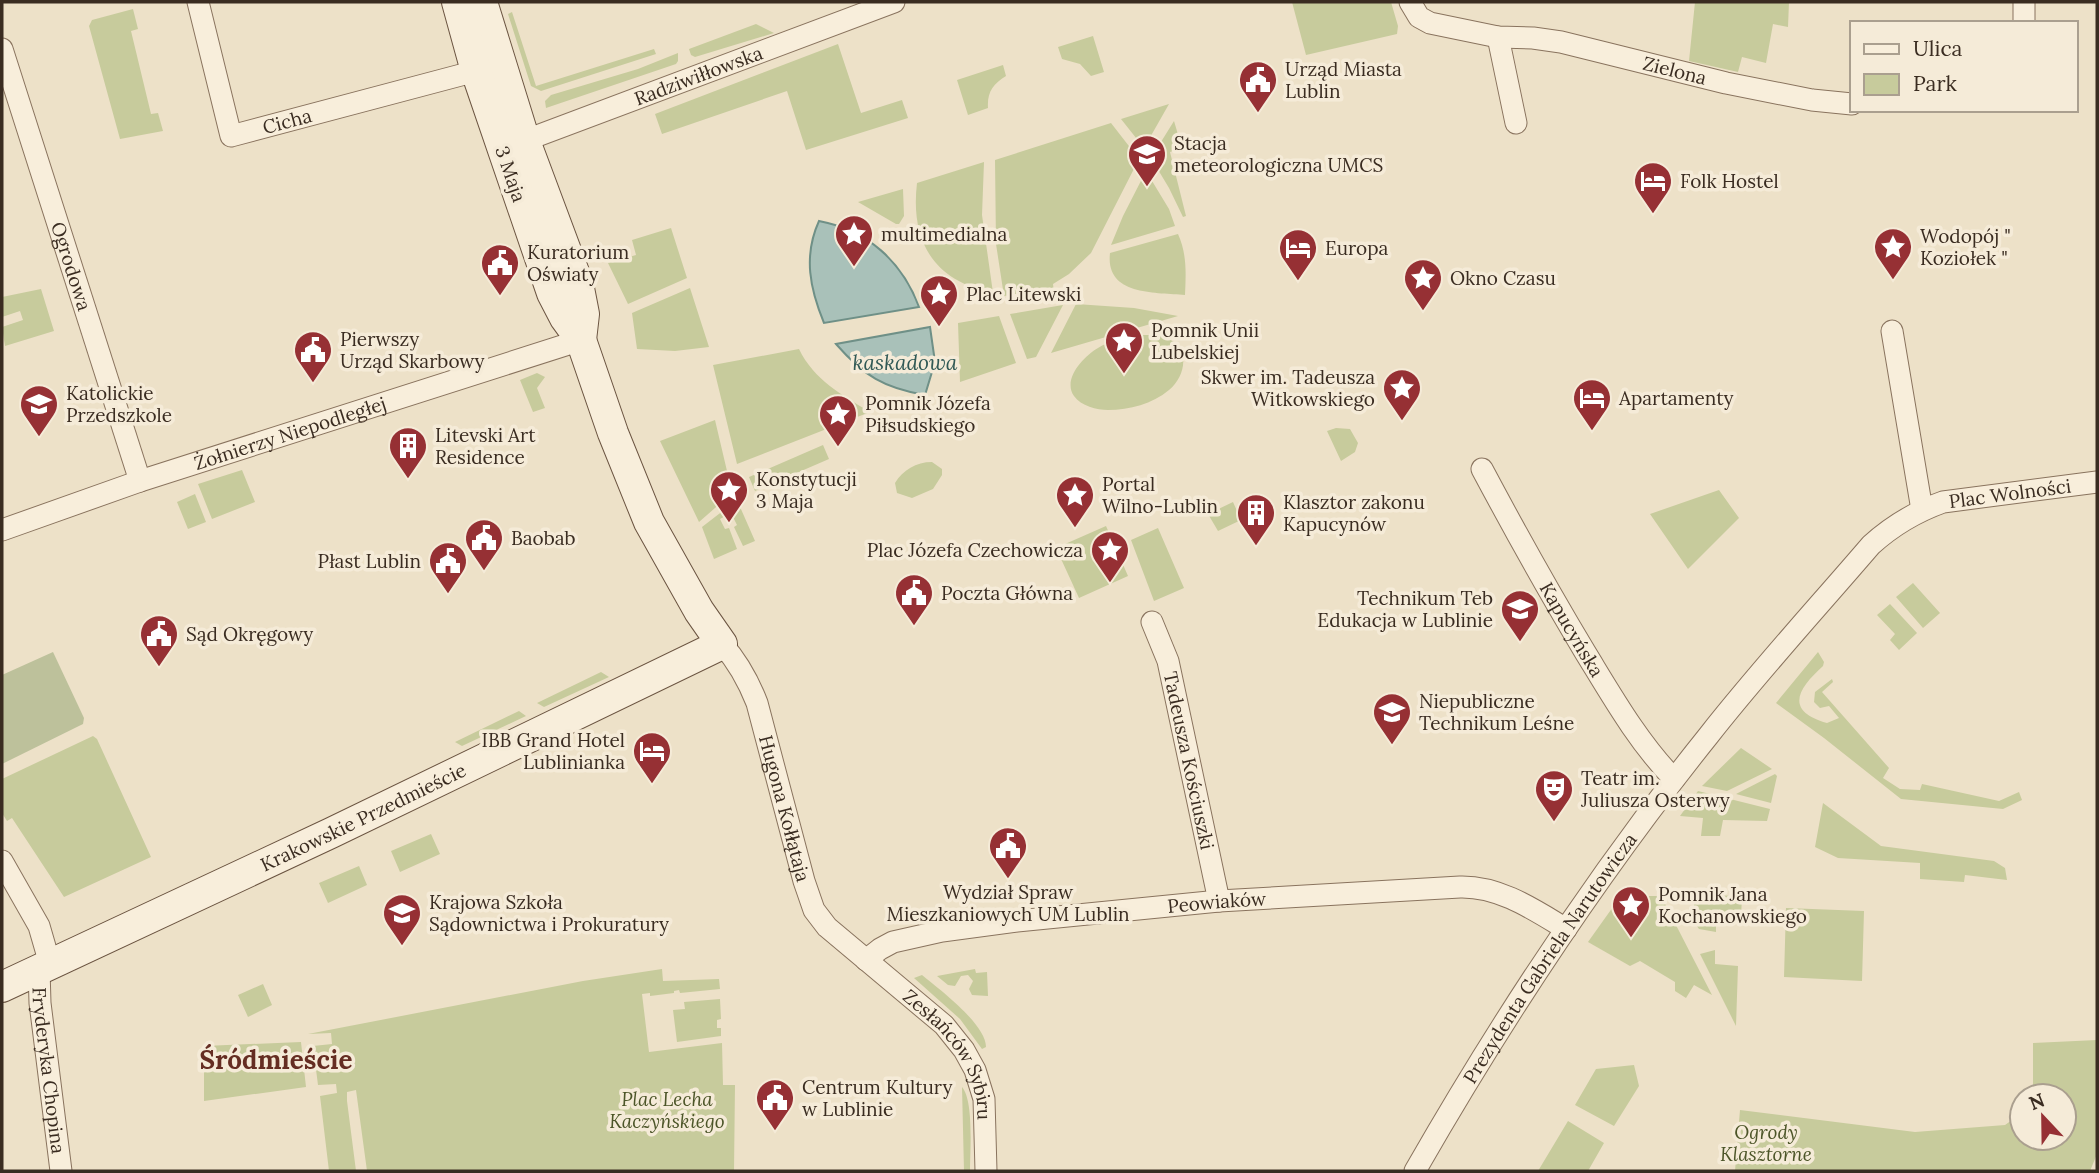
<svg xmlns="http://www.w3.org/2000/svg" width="2099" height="1173" viewBox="0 0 2099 1173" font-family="Lora,serif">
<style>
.green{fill:#c7cb9c}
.cemetery{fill:#bdc19b}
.water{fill:#a9c1b9;stroke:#6f9087;stroke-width:2}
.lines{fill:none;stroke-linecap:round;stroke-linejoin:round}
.street-casing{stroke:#89735e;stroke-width:23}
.secondary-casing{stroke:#6b5441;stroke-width:32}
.street{stroke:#f8eedb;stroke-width:21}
.secondary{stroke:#f8eedb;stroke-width:30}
.labels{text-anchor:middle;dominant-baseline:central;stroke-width:7;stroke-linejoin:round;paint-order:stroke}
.poi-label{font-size:19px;fill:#3a2c21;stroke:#f5ebd8;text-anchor:start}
.street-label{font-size:19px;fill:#3a2c21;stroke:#f5ebd8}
.park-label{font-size:19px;font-style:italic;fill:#4c5528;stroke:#f5ebd8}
.water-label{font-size:21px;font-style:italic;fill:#315955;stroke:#f5ebd8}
.district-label{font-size:26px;font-weight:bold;fill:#652d22;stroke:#f5ebd8}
</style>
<rect width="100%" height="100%" fill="#ede1c8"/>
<path class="green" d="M1292,2H1391L1398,26L1397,34L1306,55Z
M1695,2H1789L1788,27L1773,24L1766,63L1742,57L1738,72L1689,61Z
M133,9L138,29L131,31L151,114L158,113L163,131L120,139L89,26L92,20Z
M512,12L536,86L654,49L656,54L541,91L531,86L508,14Z
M756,24L774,33L695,57L691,55L689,49Z
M1093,36L1104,72L1091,76L1080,64L1062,59L1058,47Z
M838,44L861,113L902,100L908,118L806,150L787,91L662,134L655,114Z
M678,53V61L676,64L546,108L545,101L551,95L638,69Z
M1003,65L1006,76C993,84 987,92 988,108L968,115L957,80Z
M1169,104L1144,148L1121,119Z
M1174,121L1182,148L1170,152L1186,216L1183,217L1169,188L1151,158Z
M1111,123L1139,159L1091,253L1069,274L1053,284L1054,293L1048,297L1042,295L1039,291L1004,296L996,244L995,160Z
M984,162L982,215L993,293C934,281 910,242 917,183Z
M1146,171L1169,209L1175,226L1111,245L1123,216Z
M903,189L904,216L899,224H896L858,202Z
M671,228L687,278L628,304L608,263L636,255L632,240Z
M1178,234C1187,254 1186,273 1185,295C1156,292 1105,296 1110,253Z
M690,288L709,347L675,351L637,349L632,313Z
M41,289L54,331L5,346L2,327L23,320L20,311L2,317V297Z
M1076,304L1134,308L1178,316L1051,353Z
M1063,305L1036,357L1027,359L1010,314Z
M999,316L1016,363L960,382L958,323Z
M1134,335C1145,335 1156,334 1166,338C1191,347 1186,376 1169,390C1152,404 1130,410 1108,410C1097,410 1081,406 1074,396C1062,379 1084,356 1098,348C1109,341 1121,338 1134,335Z
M799,349C814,380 842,395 870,412L737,464L713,365Z
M537,373L545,377L537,388L545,408L533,412L520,380Z
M715,420L727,471L724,473L731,494L699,522L660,441Z
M1336,428L1350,429L1358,443L1355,452L1341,461L1327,431Z
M823,445L829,459L755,491L749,477Z
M932,462L942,469V475L933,489L912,498L897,493L895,483C903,470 916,462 932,462Z
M242,470L255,502L212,519L198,484Z
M1719,490L1739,518L1688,569L1650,514Z
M195,494L206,522L188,529L177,502Z
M737,500L755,541L743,546L734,527L737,525L731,513L720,519L725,529L729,528L737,549L714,559L702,527Z
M1233,502L1241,520L1218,531L1208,514Z
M1106,526L1128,576L1079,598L1056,548Z
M1158,528L1184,588L1154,601L1131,540Z
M1913,583L1940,613L1923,628L1896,597Z
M1890,604L1917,633L1899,650L1890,640L1895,634L1877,615Z
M1818,652L1824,662L1823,666C1799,688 1783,710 1827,723L1839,718L1829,706L1820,708L1814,702L1815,692L1832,679L1833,682L1822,692L1889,768L1883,778L1900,789L1920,790L1922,784L1999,801L2019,792L2022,800L2003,809L1901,799L1824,738L1776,703Z
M601,672L609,677L544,707L537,703Z
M519,711L526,716L462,746L455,742Z
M93,736L97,739L151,857L64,897L12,818L7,821L2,813V779Z
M1741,748L1772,769L1727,791L1702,786Z
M1775,774L1777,776L1771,803L1736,794Z
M1698,791L1770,809L1767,821L1723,820L1720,836H1701L1703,818L1680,816Z
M1823,803L1881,846L1994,861L2005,868L2007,880L1965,875L1964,882L1920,879V863L1838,858L1815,847Z
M431,834L440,854L400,872L391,851Z
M359,866L367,885L328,903L319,883Z
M1625,890L1639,896H1661L1712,995L1694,985L1686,998L1675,991V982L1640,961L1630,966L1588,942Z
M1694,895L1742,896L1741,918H1716V932L1699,929L1694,922Z
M1786,908L1864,911L1862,981L1784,977Z
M1715,950V964L1738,966L1736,1026L1700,954Z
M662,969L663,981L719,979L720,989L680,993L679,990L674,991V993L650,996V993L642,994L649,1052L722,1043L723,1085H735L734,1171H367L356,1090L347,1092V1101L356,1171H329L320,1096L337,1093L336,1084L318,1085L313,1046L332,1044L331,1033L308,1034L583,981Z
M975,969L976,973L987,972L988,996L972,995L969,989L973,981L968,975L961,976L955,986L948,985L937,976Z
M922,975C939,989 986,1024 986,1047L982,1049L960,1019L914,978Z
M263,984L272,1005L248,1017L238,995Z
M720,999L721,1019L717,1020V1028H721V1036L677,1042L673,1010L685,1009L684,1002Z
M2097,1040V1154L2090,1171H1735L1740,1110L1915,1132L2005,1125L2022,1113V1138H2064V1096H2033V1043Z
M301,1042L306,1087L204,1101V1046Z
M1634,1065L1639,1086L1614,1126L1575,1105L1596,1069Z
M962,1087C974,1101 970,1151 970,1171H964Z
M1568,1121L1604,1143L1588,1171H1538Z"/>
<path class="cemetery" d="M53,652L84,718L83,724L2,764V675Z"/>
<path class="water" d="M819,221C867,230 902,261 919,307L824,323C810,289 803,256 819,221Z
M930,327L935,362L925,395C884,388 864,376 836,344Z"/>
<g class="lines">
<defs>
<g id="street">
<path id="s1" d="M198,2L231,136L476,71"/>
<path id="s2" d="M1410,2L1419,17L1430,23L1498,37L1533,38L1561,42L1726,83L1812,100L1852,104"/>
<path d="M2024,2V23"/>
<path d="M1498,37L1516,123"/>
<path id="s3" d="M2,49L140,481"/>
<path id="s4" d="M513,145L894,2"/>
<path d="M1892,331L1922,510"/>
<path id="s5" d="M1482,469C1515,531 1549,592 1585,652C1612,696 1638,742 1674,779"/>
<path id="s6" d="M2,530L140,481L581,340"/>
<path id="s7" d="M1152,622L1168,661L1219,901"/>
<path id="s8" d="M722,644C738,662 748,680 757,703L804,881L814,910L827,927L944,1025L964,1050L975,1070L984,1099L986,1171"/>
<path d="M2,861L39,926L50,964"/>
<path id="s9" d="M866,960L880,949L893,942L942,931L1017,921L1219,901L1460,887C1499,886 1533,909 1566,929"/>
<path id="s10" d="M39,969L40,1003L61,1171"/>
<path id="s11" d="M1415,1171C1502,1019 1599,872 1709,735C1760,670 1817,608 1871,545C1893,525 1915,512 1943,502L2097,482"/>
</g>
<g id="secondary">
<path d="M482,2L525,141L578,283L584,314L581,340"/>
<path id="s12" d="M2,987L331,833L722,644L699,611L649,522L613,433L581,340L565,318L552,293L476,71L457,2"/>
</g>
</defs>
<use href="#street" class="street-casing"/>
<use href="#secondary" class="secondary-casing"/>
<use href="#street" class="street"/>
<use href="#secondary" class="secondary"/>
</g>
<defs>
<symbol id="civic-pin" viewBox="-11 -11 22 30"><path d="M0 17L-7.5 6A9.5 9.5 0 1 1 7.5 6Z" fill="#963034" stroke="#f5ebd8"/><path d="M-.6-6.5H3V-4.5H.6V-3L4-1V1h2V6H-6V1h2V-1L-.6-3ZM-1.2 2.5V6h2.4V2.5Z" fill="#fff"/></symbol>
<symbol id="university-pin" viewBox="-11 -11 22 30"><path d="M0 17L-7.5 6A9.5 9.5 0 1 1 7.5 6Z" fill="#963034" stroke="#f5ebd8"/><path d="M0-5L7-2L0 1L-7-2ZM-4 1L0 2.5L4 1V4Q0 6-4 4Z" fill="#fff"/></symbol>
<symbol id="hotel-pin" viewBox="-11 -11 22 30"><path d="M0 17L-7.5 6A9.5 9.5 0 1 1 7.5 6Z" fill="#963034" stroke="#f5ebd8"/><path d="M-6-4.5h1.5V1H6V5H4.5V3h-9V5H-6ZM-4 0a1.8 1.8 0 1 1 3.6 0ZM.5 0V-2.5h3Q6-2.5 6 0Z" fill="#fff"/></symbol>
<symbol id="sight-pin" viewBox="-11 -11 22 30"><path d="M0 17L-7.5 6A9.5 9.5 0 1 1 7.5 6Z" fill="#963034" stroke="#f5ebd8"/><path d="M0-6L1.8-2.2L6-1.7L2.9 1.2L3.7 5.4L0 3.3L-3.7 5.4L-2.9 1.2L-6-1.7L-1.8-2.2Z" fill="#fff"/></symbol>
<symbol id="school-pin" viewBox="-11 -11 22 30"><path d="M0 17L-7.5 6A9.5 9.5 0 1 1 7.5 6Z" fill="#963034" stroke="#f5ebd8"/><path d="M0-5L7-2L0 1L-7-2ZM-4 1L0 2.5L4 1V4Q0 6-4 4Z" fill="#fff"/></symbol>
<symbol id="building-pin" viewBox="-11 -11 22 30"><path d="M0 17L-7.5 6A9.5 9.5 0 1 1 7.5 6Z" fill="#963034" stroke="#f5ebd8"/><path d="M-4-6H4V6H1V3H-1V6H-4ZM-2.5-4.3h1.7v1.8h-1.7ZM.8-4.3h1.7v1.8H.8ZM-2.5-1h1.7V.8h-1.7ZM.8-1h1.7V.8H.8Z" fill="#fff"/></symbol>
<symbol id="theatre-pin" viewBox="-11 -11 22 30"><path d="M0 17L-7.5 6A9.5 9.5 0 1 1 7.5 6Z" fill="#963034" stroke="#f5ebd8"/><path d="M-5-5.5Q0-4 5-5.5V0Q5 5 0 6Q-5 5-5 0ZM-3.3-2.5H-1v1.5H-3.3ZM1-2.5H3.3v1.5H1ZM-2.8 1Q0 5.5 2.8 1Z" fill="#fff"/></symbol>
</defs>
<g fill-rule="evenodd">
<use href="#civic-pin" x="1236" y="58" width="44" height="60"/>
<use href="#university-pin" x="1125" y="132" width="44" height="60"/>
<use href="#hotel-pin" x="1631" y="159" width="44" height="60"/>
<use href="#sight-pin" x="832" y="212" width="44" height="60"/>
<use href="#sight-pin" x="1871" y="225" width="44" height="60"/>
<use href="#hotel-pin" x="1276" y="226" width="44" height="60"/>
<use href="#civic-pin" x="478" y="241" width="44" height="60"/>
<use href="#sight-pin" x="1401" y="256" width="44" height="60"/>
<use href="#sight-pin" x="917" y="272" width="44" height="60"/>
<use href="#sight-pin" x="1102" y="319" width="44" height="60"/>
<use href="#civic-pin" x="291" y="328" width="44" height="60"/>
<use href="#sight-pin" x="1380" y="366" width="44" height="60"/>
<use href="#hotel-pin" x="1570" y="376" width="44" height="60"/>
<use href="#school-pin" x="17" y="382" width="44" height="60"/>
<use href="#sight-pin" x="816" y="392" width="44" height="60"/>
<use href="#building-pin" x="386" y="424" width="44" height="60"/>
<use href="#sight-pin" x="707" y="468" width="44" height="60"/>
<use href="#sight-pin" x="1053" y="473" width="44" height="60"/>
<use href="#building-pin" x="1234" y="491" width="44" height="60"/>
<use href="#civic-pin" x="462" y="516" width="44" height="60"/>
<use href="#sight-pin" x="1088" y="528" width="44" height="60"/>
<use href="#civic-pin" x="426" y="539" width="44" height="60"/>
<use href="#civic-pin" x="892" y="571" width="44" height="60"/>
<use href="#school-pin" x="1498" y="587" width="44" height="60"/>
<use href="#civic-pin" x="137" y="612" width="44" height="60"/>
<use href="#school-pin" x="1370" y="690" width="44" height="60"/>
<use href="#hotel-pin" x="630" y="729" width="44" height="60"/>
<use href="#theatre-pin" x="1532" y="767" width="44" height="60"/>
<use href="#civic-pin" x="986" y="824" width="44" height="60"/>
<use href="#sight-pin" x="1609" y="883" width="44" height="60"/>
<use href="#school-pin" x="380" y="891" width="44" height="60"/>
<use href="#civic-pin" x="753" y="1076" width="44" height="60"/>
</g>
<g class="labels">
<g class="poi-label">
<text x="1285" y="69">Urząd Miasta<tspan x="1285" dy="22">Lublin</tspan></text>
<text x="1174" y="143">Stacja<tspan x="1174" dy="22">meteorologiczna UMCS</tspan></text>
<text x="1680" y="181">Folk Hostel</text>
<text x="881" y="234">multimedialna</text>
<text x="1920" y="236">Wodopój "<tspan x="1920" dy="22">Koziołek "</tspan></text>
<text x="1325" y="248">Europa</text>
<text x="527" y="252">Kuratorium<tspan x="527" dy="22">Oświaty</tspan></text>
<text x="1450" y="278">Okno Czasu</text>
<text x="966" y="294">Plac Litewski</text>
<text x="1151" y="330">Pomnik Unii<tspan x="1151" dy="22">Lubelskiej</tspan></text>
<text x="340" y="339">Pierwszy<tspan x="340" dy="22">Urząd Skarbowy</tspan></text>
<text x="1375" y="377" text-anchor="end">Skwer im. Tadeusza<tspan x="1375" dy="22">Witkowskiego</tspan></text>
<text x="66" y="393">Katolickie<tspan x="66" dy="22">Przedszkole</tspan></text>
<text x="1619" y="398">Apartamenty</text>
<text x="865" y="403">Pomnik Józefa<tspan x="865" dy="22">Piłsudskiego</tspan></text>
<text x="435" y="435">Litevski Art<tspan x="435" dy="22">Residence</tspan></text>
<text x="756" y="479">Konstytucji<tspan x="756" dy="22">3 Maja</tspan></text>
<text x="1102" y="484">Portal<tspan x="1102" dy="22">Wilno-Lublin</tspan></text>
<text x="1283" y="502">Klasztor zakonu<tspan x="1283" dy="22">Kapucynów</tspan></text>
<text x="511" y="538">Baobab</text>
<text x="1083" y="550" text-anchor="end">Plac Józefa Czechowicza</text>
<text x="421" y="561" text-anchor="end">Płast Lublin</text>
<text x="941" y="593">Poczta Główna</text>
<text x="1493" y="598" text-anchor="end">Technikum Teb<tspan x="1493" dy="22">Edukacja w Lublinie</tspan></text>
<text x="186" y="634">Sąd Okręgowy</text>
<text x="1419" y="701">Niepubliczne<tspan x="1419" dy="22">Technikum Leśne</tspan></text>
<text x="625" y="740" text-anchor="end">IBB Grand Hotel<tspan x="625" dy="22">Lublinianka</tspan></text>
<text x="1581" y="778">Teatr im.<tspan x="1581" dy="22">Juliusza Osterwy</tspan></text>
<text x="1008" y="892" text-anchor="middle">Wydział Spraw<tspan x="1008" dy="22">Mieszkaniowych UM Lublin</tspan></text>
<text x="1658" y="894">Pomnik Jana<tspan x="1658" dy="22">Kochanowskiego</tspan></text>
<text x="429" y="902">Krajowa Szkoła<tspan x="429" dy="22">Sądownictwa i Prokuratury</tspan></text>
<text x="802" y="1087">Centrum Kultury<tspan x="802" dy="22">w Lublinie</tspan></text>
</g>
<g class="street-label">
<text stroke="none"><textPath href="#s2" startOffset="280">Zielona</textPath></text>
<text stroke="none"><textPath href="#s4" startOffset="198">Radziwiłłowska</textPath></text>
<text stroke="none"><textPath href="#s1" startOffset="196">Cicha</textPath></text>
<text transform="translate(511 174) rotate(71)">3 Maja</text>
<text stroke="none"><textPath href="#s3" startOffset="228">Ogrodowa</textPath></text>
<text stroke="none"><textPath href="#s6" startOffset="304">Żołnierzy Niepodległej</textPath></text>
<text stroke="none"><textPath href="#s11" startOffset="928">Plac Wolności</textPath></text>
<text stroke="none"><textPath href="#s5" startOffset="184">Kapucyńska</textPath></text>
<text stroke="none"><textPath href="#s7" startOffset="144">Tadeusza Kościuszki</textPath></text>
<text stroke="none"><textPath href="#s8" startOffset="178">Hugona Kołłątaja</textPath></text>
<text stroke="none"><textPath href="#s12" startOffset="399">Krakowskie Przedmieście</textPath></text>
<text stroke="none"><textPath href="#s9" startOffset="359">Peowiaków</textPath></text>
<text stroke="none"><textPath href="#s11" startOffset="252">Prezydenta Gabriela Narutowicza</textPath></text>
<text stroke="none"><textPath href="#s8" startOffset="486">Zesłańców Sybiru</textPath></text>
<text stroke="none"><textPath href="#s10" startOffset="102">Fryderyka Chopina</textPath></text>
</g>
<g class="park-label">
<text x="667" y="1099">Plac Lecha<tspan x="667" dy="22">Kaczyńskiego</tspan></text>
<text x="1766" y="1132">Ogrody<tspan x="1766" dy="22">Klasztorne</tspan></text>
</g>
<g class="water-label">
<text x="905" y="362">kaskadowa</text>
</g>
<g class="district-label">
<text x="276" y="1059">Śródmieście</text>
</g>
</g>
<rect width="2099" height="1173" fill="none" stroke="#3a2c21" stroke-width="7"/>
<rect x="1850" y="21" width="228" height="91" fill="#f5ebd8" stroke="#aa9f8f" stroke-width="2"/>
<rect x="1864" y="44" width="35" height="10" fill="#f8eedb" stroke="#aa9f8f" stroke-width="2"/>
<text x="1913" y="56" font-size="21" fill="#3a2c21">Ulica</text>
<rect x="1864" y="74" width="35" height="21" fill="#c7cb9c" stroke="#aa9f8f" stroke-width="2"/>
<text x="1913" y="91" font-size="21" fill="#3a2c21">Park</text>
<g transform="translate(2043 1117) rotate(338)"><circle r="33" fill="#f5ebd8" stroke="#aa9f8f" stroke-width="2"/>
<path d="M0-5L12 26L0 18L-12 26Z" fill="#963034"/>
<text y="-10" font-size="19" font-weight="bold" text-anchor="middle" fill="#3a2c21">N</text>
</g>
</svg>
